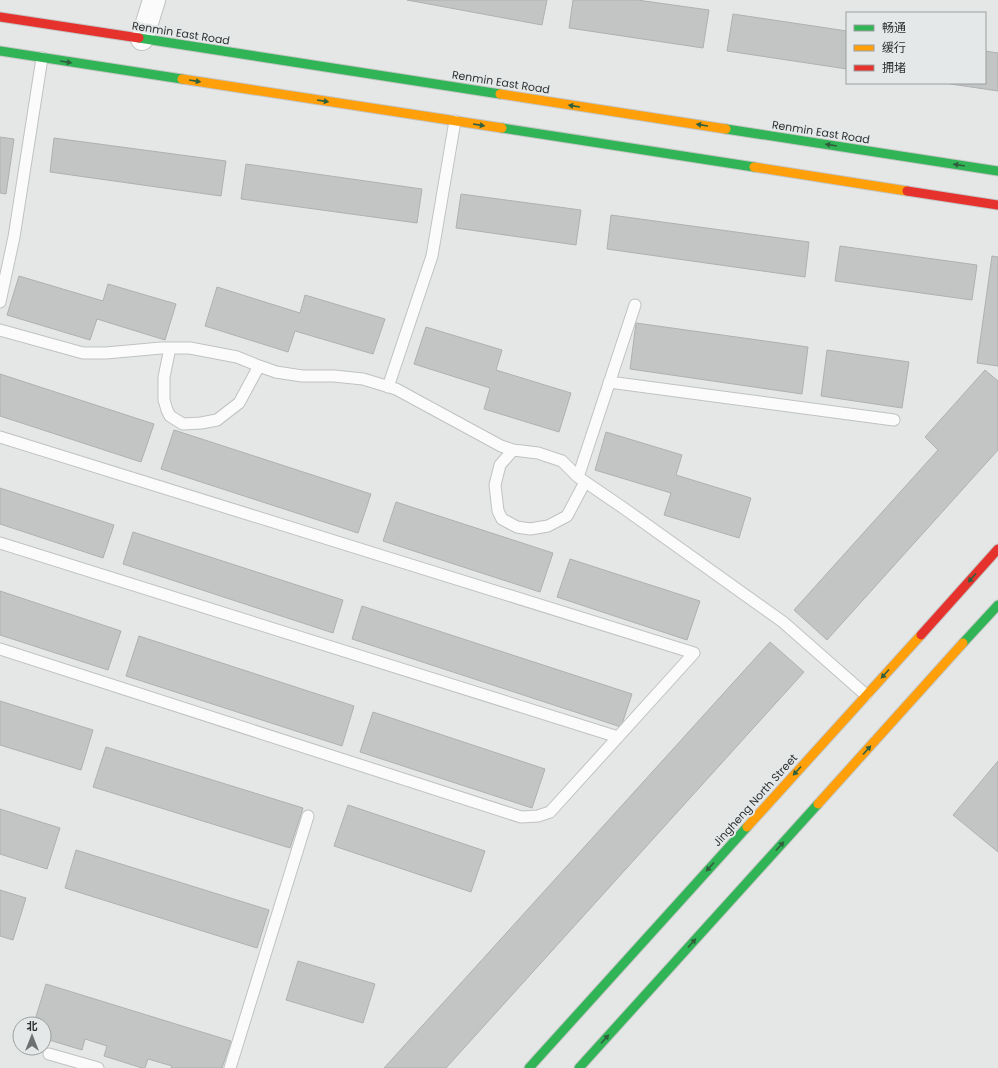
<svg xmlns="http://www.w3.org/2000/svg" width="998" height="1068" viewBox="0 0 998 1068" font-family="Poppins,'Noto Sans SC',sans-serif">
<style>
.building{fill:#c3c4c4;stroke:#afb1b1}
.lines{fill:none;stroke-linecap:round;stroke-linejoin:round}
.lane-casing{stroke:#c0c2c2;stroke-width:13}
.street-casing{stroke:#c0c2c2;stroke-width:24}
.fast-casing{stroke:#c4c5c5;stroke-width:11}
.slow-casing{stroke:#c4c5c5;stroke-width:11}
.jam-casing{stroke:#c4c5c5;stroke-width:11}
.lane{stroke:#fbfbfb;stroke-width:11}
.street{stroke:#fbfbfb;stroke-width:22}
.fast{stroke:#30b455;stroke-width:9}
.slow{stroke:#ff9f0a;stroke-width:9}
.jam{stroke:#e5322d;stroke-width:9}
.oneway{fill:#305f3e}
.labels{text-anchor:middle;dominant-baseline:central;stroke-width:4;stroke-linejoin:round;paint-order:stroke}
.street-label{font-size:11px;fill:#303131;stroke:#e4e8e8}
</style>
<rect width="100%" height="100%" fill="#e5e7e7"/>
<path class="building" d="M407,0H547L542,25Z
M573,0H637L709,10L703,48L569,28Z
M733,14L847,31V69L727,51Z
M985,51L998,53V91L944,83H985Z
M0,137L14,139L6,194L0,193Z
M54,138L226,161L221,196L50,172Z
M246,164L422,189L417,223L241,199Z
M461,194L581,210L576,245L456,228Z
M611,215L809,242L805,277L607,249Z
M840,246L977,265L972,300L835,281Z
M992,256L998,257V366L977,363Z
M19,276L103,301L108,284L176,304L165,340L97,319L90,340L7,315Z
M217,287L300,313L305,295L385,319L373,354L295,331L288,352L205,326Z
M636,323L808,347L802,394L630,369Z
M426,327L502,350L496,370L571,393L559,432L484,409L490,388L414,364Z
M827,350L909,362L902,408L821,396Z
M985,370L998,381V450L827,640L794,610L938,450L925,437Z
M0,374L154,424L141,462L0,416Z
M174,430L371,494L358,533L161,469Z
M606,432L682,455L676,475L751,498L739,538L664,515L671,493L595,470Z
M0,488L114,525L103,558L0,524Z
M396,502L553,553L540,592L383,541Z
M133,532L343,600L333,633L123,564Z
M570,559L700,601L687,640L557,597Z
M0,591L121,631L108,670L0,635Z
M362,606L632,694L621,727L352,639Z
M139,636L354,706L342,746L126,676Z
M770,642L804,672L446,1068H384Z
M0,701L93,730L81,770L0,745Z
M373,712L545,769L532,808L360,752Z
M106,747L303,808L290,848L93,787Z
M998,761V852L953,815Z
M348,805L485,851L471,892L334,846Z
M0,809L60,828L47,869L0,854Z
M76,850L269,910L257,948L65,888Z
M0,890L26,898L13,940L0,936Z
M298,961L375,984L363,1023L286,1000Z
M46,984L231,1041L222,1068H171L172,1066L148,1059L145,1068H142L104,1056L107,1046L85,1039L82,1050L46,1039L49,1028L44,1026V1024L34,1023Z"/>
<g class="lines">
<defs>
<path id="lane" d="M0,302L14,237L42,58
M0,330L83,353H106L161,348H190L237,357L259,366L276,372L302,376H334L363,379L396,389L501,446L513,450L538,453L562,461L578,477L622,507L783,622L866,695
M170,348L164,377V400L167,410L170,416L183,424L201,423L217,420L239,403L259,366
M609,382L894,420
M388,387L432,256L455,121
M0,437L694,653L550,812L538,816L521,817L0,649
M513,450L500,465L495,485L498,511L502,519L517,527L530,529L548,526L567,516L585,482
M578,477L635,305
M0,543L618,737
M49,1054L98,1068
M230,1068L308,816"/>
<path id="street" d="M142,39L154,0"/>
<path id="fast" d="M139,38L500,94
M0,51L182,79
M502,128L754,167
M726,129L998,171
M963,643L998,605
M529,1068L747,827
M579,1068L818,804"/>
<path id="slow" d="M182,79L502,128
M500,94L726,129
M754,167L907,191
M818,804L963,643
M747,827L921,635"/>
<path id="jam" d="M0,17L139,38
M907,191L998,205
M921,635L998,549"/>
</defs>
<use href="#lane" class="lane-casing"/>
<use href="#street" class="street-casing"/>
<use href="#fast" class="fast-casing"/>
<use href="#slow" class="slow-casing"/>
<use href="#jam" class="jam-casing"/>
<use href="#lane" class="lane"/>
<use href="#street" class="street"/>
<use href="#fast" class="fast"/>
<use href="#slow" class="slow"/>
<use href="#jam" class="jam"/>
</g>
<defs><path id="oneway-solid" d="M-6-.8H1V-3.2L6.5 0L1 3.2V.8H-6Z"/></defs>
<g class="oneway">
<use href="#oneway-solid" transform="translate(66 62) rotate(9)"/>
<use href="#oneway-solid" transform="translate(195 81) rotate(9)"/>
<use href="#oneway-solid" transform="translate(323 101) rotate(9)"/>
<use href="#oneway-solid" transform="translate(574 106) rotate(-171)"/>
<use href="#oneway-solid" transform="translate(479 125) rotate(9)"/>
<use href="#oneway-solid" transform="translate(702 125) rotate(-171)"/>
<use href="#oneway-solid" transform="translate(831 145) rotate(-171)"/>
<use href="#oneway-solid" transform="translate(959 165) rotate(-171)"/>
<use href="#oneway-solid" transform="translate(972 578) rotate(132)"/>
<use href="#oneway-solid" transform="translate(885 674) rotate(132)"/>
<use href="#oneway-solid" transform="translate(867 750) rotate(-48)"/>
<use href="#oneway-solid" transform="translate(797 771) rotate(132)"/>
<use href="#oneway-solid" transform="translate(780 846) rotate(-48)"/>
<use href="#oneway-solid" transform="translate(710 867) rotate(132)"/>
<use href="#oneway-solid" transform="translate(692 943) rotate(-48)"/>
<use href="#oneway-solid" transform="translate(605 1039) rotate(-48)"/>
</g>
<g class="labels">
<g class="street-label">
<text transform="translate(181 33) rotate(9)">Renmin East Road</text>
<text transform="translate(501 82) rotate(9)">Renmin East Road</text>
<text transform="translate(821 132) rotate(9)">Renmin East Road</text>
<text transform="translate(755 800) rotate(-48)">Jingheng North Street</text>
</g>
</g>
<rect x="846" y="12" width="140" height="72" fill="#e4e8e8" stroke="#9c9f9f"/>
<rect x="854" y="25" width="20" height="6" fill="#30b455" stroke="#9c9f9f"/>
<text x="882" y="32" font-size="12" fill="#303131">畅通</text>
<rect x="854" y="45" width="20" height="6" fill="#ff9f0a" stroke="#9c9f9f"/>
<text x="882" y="52" font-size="12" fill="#303131">缓行</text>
<rect x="854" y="65" width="20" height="6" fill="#e5322d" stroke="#9c9f9f"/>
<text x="882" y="72" font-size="12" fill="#303131">拥堵</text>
<g transform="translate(32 1036)"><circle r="19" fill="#e4e8e8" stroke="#9c9f9f"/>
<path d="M0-3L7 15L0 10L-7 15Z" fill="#6f7171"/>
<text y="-6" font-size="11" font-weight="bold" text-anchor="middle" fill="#303131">北</text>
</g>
</svg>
